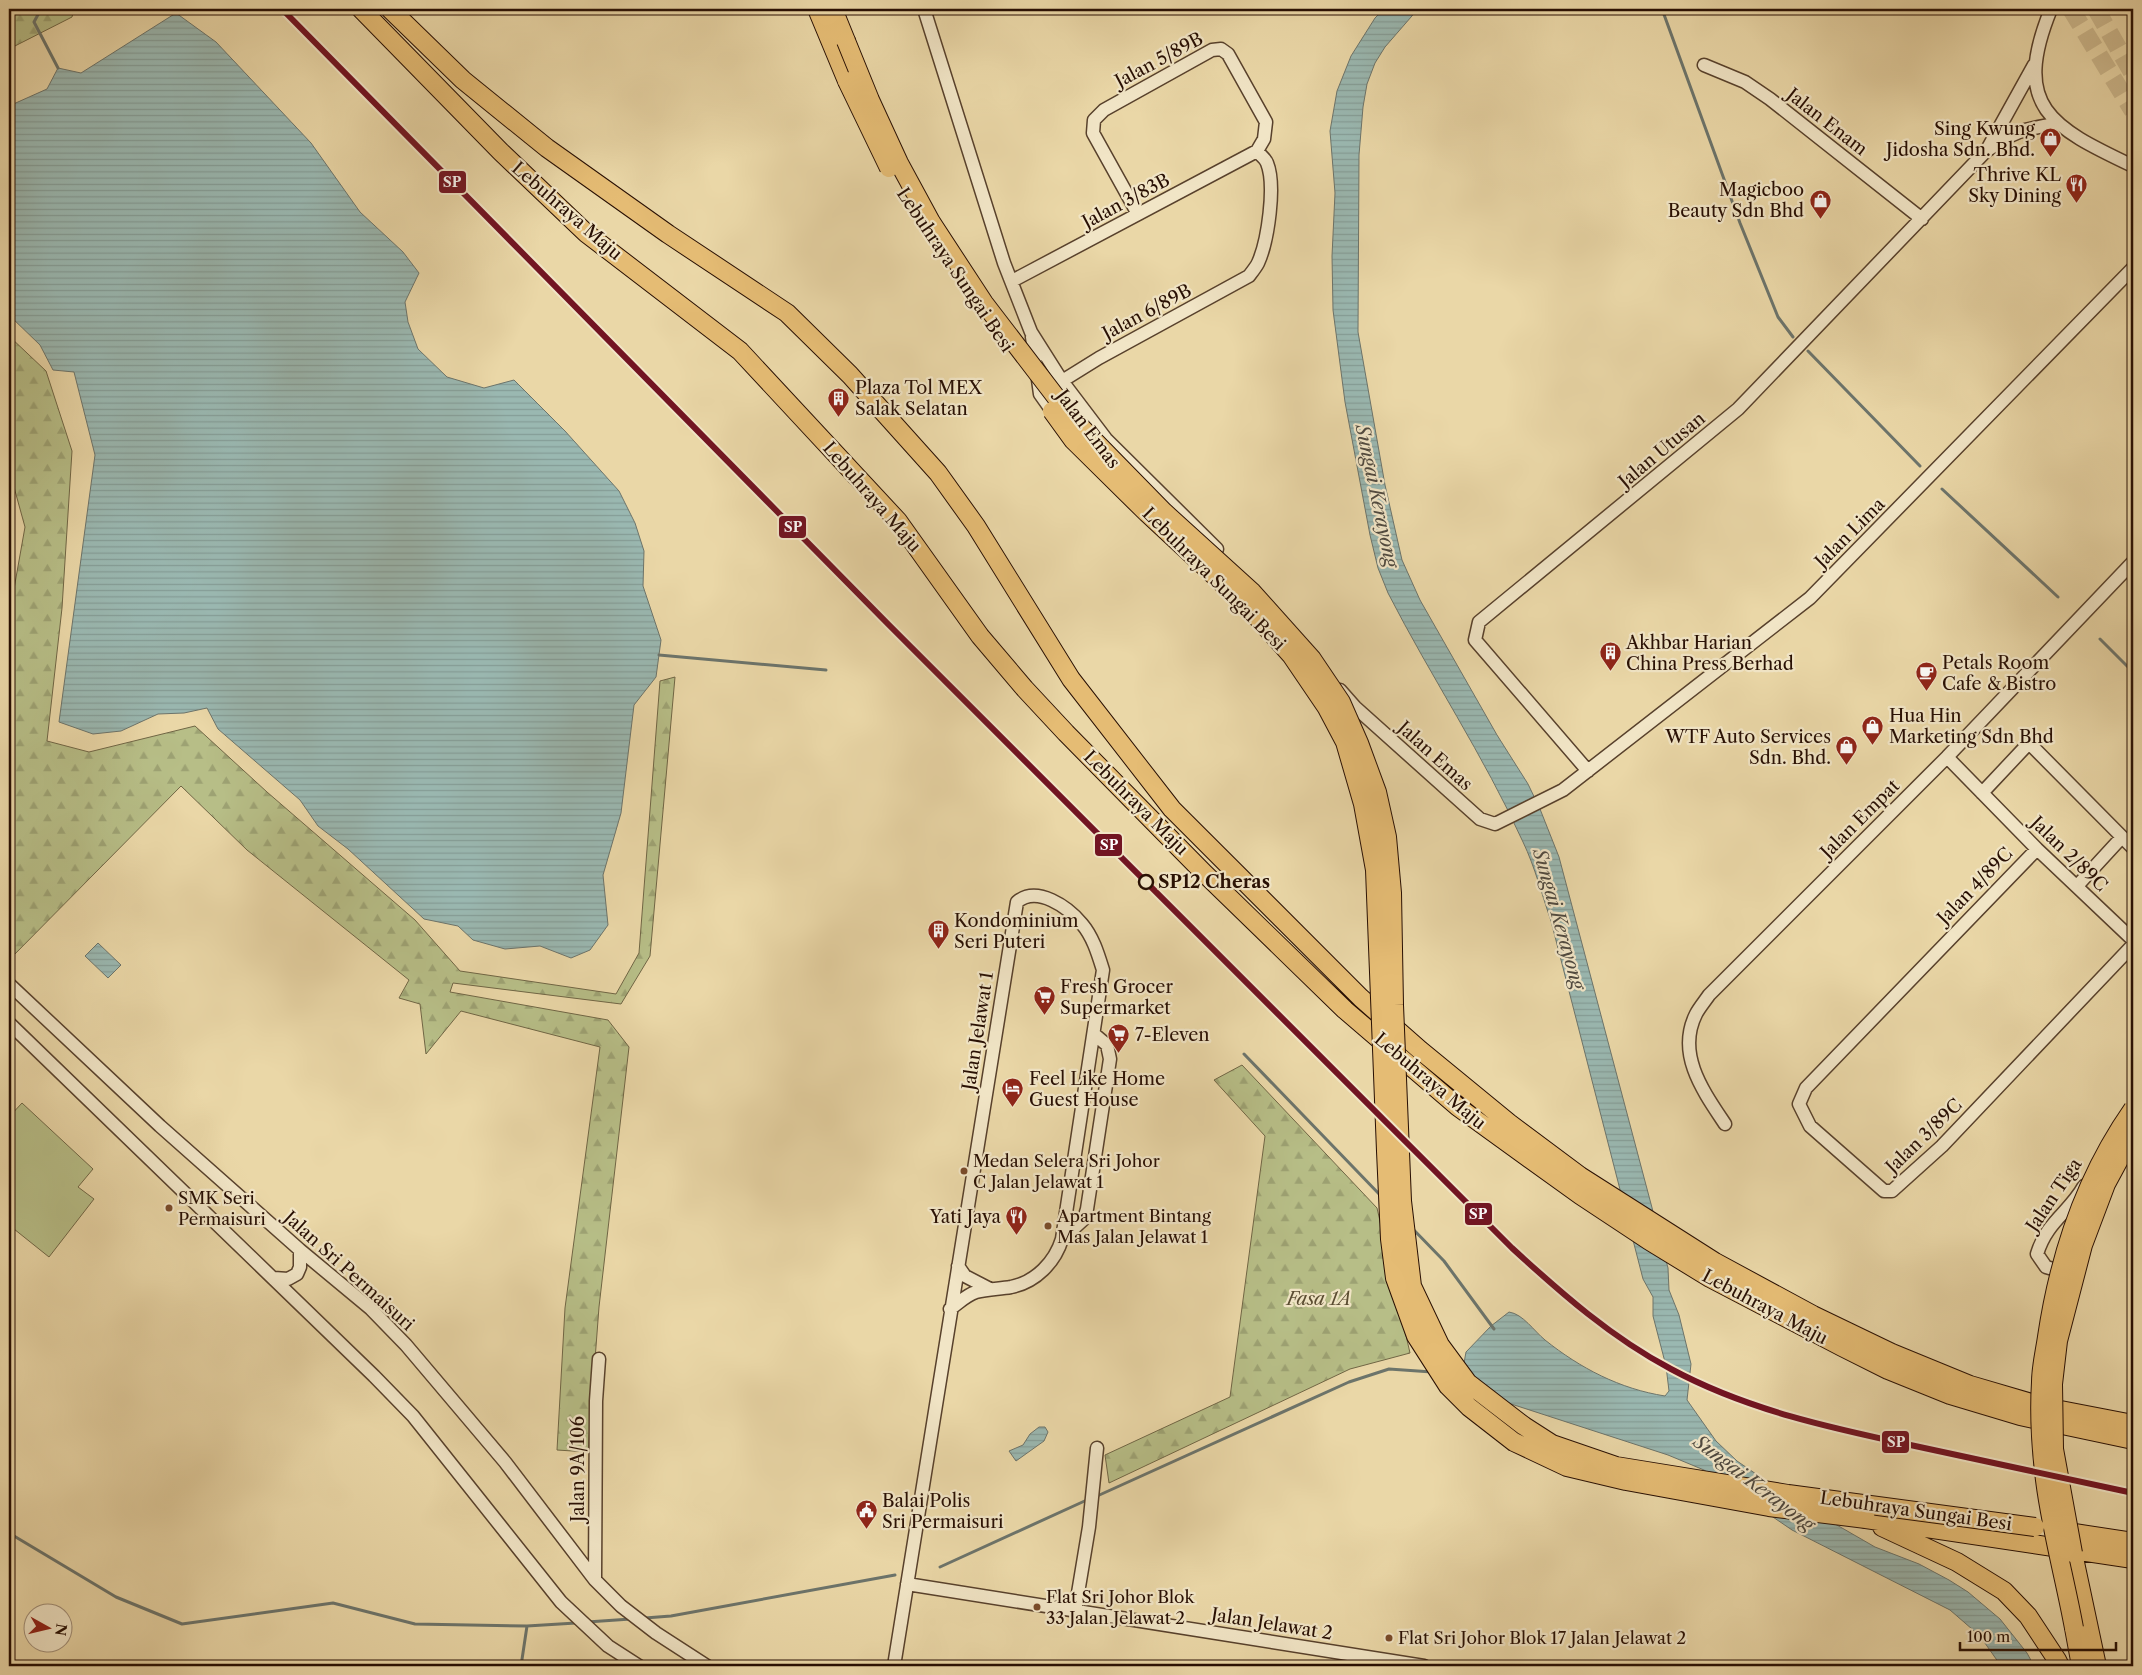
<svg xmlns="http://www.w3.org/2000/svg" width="2142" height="1675" viewBox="0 0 2142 1675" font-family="'Libre Caslon Text',serif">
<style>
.grass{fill:#b7be87;stroke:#706645}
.forest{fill:url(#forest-firs);stroke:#706645}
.water{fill:url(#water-rules);stroke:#6c746b}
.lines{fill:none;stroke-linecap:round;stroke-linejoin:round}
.stream{stroke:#6c746b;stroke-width:3}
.highway-tunnel{stroke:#cdb98e;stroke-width:18;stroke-dasharray:18 9;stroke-linecap:butt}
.minor-casing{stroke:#58412c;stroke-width:15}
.highway-casing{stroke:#280f03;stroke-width:20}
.minor{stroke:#f1e5c6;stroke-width:12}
.highway{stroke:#e5bc74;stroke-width:18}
.highway-bridge-casing{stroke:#280f03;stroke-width:20;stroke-linecap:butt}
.highway-bridge{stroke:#e5bc74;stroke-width:18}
.rail-1-casing{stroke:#f1e5c6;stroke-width:10}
.rail-1{stroke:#721422;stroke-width:6}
.stop-dot{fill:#f1e5c6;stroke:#280f03;stroke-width:2.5}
.bus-dot{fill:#7a4b2a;stroke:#f1e5c6;stroke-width:2}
.labels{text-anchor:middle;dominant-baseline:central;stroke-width:4.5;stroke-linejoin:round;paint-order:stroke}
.bus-label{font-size:17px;fill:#280f03;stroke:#f1e5c6;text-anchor:start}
.street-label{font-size:18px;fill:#280f03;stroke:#f1e5c6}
.poi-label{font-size:18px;fill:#280f03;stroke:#f1e5c6;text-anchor:start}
.stop-label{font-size:18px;font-weight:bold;fill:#280f03;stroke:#f1e5c6;text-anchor:start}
.park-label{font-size:18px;font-style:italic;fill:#5a4c31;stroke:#f1e5c6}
.water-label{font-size:19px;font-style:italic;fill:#504a40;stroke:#f1e5c6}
.line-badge{stroke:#f1e5c6;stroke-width:2}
.badge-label{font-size:14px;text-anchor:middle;font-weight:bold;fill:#fff}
</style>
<defs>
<pattern id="forest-firs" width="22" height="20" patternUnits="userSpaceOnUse" patternTransform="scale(1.25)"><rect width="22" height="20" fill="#b7be87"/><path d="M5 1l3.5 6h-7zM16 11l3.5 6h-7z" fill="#9da273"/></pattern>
<pattern id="water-rules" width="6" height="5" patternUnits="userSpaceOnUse" patternTransform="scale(1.25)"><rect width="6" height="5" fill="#9ab8b1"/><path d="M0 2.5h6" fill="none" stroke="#859d97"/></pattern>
</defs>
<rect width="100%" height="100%" fill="#ead7a7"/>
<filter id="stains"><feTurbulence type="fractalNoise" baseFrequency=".004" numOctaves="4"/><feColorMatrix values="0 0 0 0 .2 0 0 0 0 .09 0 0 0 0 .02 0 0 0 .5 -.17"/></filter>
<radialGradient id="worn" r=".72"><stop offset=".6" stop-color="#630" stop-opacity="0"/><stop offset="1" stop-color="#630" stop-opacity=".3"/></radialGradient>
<path class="grass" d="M22,1103L93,1169L78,1187L94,1199L49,1257L9,1225V1117Z"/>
<path class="forest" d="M9,9H74L72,17L9,49Z
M9,336L46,371L72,451L62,608L47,741L89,752L195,726L267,792L415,920L460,971L616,994L639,953L660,681L675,677L650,956L621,1004L453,983L450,992L608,1020L629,1047L599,1307L588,1452L557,1450L565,1308L600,1047L461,1011L426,1054L420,1004L399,998L409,980L247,850L181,786L9,960V870L12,864L9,861V617L25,527L9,469Z
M1242,1065L1377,1208L1410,1353L1350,1369L1109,1483L1105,1455L1230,1397L1265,1136L1214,1080Z"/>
<path class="water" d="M1384,9H1418L1385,47L1375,63L1367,84L1363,107L1359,155L1358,332L1385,485L1402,560L1420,600L1497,735L1528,784L1540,809L1559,857L1668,1268L1669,1290L1679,1315L1691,1364L1687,1400L1716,1441L1737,1461L1797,1502L1875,1547L1919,1564L1949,1580L1968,1592L2000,1619L2027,1653L2034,1666H2001L1980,1636L1950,1610L1792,1530L1704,1470L1668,1455L1502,1401L1481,1388L1464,1363L1466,1352L1491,1326L1509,1312C1523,1314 1534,1331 1545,1340C1580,1368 1620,1389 1665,1396L1669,1391L1666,1366L1653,1316V1297L1643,1279L1551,921C1542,895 1535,867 1523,842C1484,756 1431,677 1388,593L1378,568L1370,535L1345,402L1333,310L1332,256L1335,193L1330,131L1337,91L1351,56L1375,18Z
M176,13L216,42L311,143L360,212L403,252L419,273L405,302L408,322L418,349L447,377L484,388L514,380L565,431L619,491L635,523L644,551L643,586L661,640L656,677L634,705L621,813L603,875L608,925L590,950L571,958L540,946L505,949L473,940L458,926L424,919L348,849L318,826L300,800L218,729L207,708L184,713L158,714L121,731L93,734L59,722L95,455L74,372L53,370L40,345L9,315V106L47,89L58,68L81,73Z
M98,943L121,965L108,978L85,956Z
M1039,1427H1045L1048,1432L1044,1441L1016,1461L1009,1451L1023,1445L1030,1434Z"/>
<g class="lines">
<path class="stream" d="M41,9L34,22L58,68
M1662,9L1740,223L1778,317L1793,337
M1808,351L1920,466
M1942,489L2058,597
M2100,639L2133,672
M659,655L826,670
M1244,1054L1381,1196
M1411,1227L1444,1261L1494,1329
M1095,1497L1349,1382L1389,1369L1432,1372
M9,1533L116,1597L182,1624L333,1603L415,1624L527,1626L576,1623
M940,1567L1089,1499
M645,1618L671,1616L895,1575
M587,1622L631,1619
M521,1666L527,1626"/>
<path class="highway-tunnel" d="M2071,9L2133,111
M2096,9L2133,74"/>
<defs>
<path id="minor" d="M924,9L1004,263L1031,332L1062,381L1106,439L1217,549
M2051,9C2011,107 2051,127 2133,166
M1704,65L1745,82L1770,99L1922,219
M1988,148L2034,65
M1012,281L1257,151
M1032,337L1040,394L1057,418
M1062,381L1099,358L1249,276C1252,272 1256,267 1258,263C1268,241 1276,185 1267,163C1265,158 1260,155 1257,151L1264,139L1266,122L1228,54L1221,49L1212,50L1104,110L1094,120L1093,133L1138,214
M1340,690L1355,707L1480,819L1495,824L1563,790L1810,598L2133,268
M1947,757L2037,849L2133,940
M1588,771L1475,640L1479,622L1738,409L1985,152C2014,131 2023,129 2057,124
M1982,793L2029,743L2133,848
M2037,849L1806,1088L1799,1104L1810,1126L1884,1191H1892L1942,1146L2133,945
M2077,886L2122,837
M9,984L160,1126L300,1250L371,1309L406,1345L505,1462L595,1580L621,1606L656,1633L707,1666
M9,1023L374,1376L413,1416L561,1602L608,1646L639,1666
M1725,1124C1703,1091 1676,1054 1696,1014C1699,1008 1705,1001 1709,995L1947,757L2133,562
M1062,1239L1084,1219L1087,1209L1110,1059L1107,1045L1094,1034
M958,1266L965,1276L990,1289
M2069,1268L2060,1271L2046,1267L2037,1254C2047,1221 2069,1213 2084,1186
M274,1278L288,1279L297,1274L300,1267V1250
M595,1580L596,1401L599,1359
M907,1584L1424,1666
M1075,1611L1089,1527L1097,1448
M894,1666L1017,902C1037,885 1068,907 1082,924C1093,937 1098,954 1103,970L1062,1239C1055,1262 1036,1282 1011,1287C999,1289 988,1289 976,1292C966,1295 959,1303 950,1309"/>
<path id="highway" d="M361,9L501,152L586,233L740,351L898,521L980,636L1025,689L1066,733L1204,873L1345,1010L1458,1107L1580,1195L1648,1240L1710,1278L1842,1347L1888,1370L1950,1395L2020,1416L2133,1440
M390,9L463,80L547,148L668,234L787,313L850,375L938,473L976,526L1071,679L1172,809L1361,998L1420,1050L1509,1123L1580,1176L1715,1262L1813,1315L1892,1353L1970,1385L2045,1407L2133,1424
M817,9L847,81
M833,9L846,41
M1866,1519L2133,1559
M1882,1527L1957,1562L2004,1591L2028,1616L2057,1660L2060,1666
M2055,1530L2133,1542
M2073,1553L2097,1666
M2074,1628L2081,1666"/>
</defs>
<use href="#minor" class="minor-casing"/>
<use href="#highway" class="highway-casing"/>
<use href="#minor" class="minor"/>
<use href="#highway" class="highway"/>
<defs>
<path id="highway-bridge" d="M846,41L870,100L899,163L931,222L984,303L1072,418L1164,512L1252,592L1312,659L1341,702L1359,743L1377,792L1387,837L1392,893L1394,1005L1402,1201L1412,1286L1440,1345L1468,1383L1524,1426L1552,1444L1616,1466L1788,1494L2035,1527
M847,81L889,168
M1052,411L1073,440L1147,513L1247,606L1291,655L1327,708L1345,742L1363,804L1375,870L1386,1151L1390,1239L1395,1278L1416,1336L1448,1386L1469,1407L1514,1442L1567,1467L1626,1481L1769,1507L1866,1519
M2073,1553L2054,1449L2053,1384L2058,1341L2083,1245L2106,1184L2133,1134
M2074,1628C2065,1579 2051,1529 2045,1480C2041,1448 2039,1414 2041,1382C2041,1367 2045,1351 2047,1337C2059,1256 2086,1176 2133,1109"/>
</defs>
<use href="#highway-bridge" class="highway-bridge-casing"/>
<use href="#highway-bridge" class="highway-bridge"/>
<defs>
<path id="rail-1" d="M282,9L889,625L1512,1248C1561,1293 1612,1338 1671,1369C1747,1410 1831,1428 1915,1446C1988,1462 2060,1477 2133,1493"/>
</defs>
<use href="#rail-1" class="rail-1-casing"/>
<use href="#rail-1" class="rail-1"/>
</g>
<defs>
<symbol id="shop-pin" viewBox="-11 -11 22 30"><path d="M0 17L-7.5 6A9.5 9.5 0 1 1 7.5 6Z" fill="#8f2418" stroke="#f1e5c6"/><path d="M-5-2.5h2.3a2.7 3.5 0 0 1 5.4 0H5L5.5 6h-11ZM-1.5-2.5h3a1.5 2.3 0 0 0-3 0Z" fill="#fff"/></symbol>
<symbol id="restaurant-pin" viewBox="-11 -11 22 30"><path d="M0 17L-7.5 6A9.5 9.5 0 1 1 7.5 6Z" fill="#8f2418" stroke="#f1e5c6"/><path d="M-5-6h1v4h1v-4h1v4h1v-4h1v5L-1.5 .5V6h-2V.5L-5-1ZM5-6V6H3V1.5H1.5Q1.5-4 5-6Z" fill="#fff"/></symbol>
<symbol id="building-pin" viewBox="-11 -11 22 30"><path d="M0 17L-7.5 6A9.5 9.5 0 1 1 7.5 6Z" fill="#8f2418" stroke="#f1e5c6"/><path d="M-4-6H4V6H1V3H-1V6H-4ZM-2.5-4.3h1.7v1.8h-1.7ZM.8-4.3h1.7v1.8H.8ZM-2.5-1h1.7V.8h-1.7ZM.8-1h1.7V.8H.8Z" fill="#fff"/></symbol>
<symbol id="cafe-pin" viewBox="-11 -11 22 30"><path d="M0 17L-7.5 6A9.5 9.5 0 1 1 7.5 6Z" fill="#8f2418" stroke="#f1e5c6"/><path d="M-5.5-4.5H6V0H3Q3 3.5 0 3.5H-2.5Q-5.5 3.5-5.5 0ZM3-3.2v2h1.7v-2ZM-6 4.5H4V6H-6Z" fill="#fff"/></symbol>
<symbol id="supermarket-pin" viewBox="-11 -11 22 30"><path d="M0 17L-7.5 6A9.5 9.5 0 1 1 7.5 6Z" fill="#8f2418" stroke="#f1e5c6"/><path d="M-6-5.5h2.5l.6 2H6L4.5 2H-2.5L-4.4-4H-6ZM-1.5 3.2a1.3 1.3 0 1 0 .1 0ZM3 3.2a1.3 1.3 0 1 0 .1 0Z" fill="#fff"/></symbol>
<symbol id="hotel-pin" viewBox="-11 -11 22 30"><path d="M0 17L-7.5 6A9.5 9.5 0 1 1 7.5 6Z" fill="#8f2418" stroke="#f1e5c6"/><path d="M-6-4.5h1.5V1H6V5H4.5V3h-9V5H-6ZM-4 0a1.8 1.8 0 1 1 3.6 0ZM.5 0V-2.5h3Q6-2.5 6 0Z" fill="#fff"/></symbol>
<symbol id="civic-pin" viewBox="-11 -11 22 30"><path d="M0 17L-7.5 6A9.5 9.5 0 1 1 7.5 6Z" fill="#8f2418" stroke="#f1e5c6"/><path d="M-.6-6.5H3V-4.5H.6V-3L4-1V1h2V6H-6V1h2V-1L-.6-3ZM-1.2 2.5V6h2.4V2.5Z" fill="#fff"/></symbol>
</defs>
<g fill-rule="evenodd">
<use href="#shop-pin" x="2038" y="126" width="25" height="34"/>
<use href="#restaurant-pin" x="2064" y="172" width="25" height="34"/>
<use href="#shop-pin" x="1808" y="188" width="25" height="34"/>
<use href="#building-pin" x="826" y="386" width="25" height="34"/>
<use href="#building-pin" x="1598" y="640" width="25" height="34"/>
<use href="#cafe-pin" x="1914" y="660" width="25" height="34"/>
<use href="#shop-pin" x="1860" y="714" width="25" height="34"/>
<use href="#shop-pin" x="1834" y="734" width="25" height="34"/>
<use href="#building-pin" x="926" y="918" width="25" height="34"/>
<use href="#supermarket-pin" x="1032" y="984" width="25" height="34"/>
<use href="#supermarket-pin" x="1106" y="1022" width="25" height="34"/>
<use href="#hotel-pin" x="1000" y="1076" width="25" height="34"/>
<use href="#restaurant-pin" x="1004" y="1204" width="25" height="34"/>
<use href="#civic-pin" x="854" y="1498" width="25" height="34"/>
</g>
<circle class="stop-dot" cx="1146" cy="882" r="7"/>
<g class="bus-dot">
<circle cx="964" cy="1171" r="4.5"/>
<circle cx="169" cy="1208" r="4.5"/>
<circle cx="1048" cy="1226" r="4.5"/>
<circle cx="1037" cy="1607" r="4.5"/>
<circle cx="1389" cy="1638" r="4.5"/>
</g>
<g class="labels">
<g class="bus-label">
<text x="973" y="1161">Medan Selera Sri Johor<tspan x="973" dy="21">C Jalan Jelawat 1</tspan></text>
<text x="178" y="1198">SMK Seri<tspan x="178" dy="21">Permaisuri</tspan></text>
<text x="1057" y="1216">Apartment Bintang<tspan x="1057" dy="21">Mas Jalan Jelawat 1</tspan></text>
<text x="1046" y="1597">Flat Sri Johor Blok<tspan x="1046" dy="21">33 Jalan Jelawat 2</tspan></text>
<text x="1398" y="1638">Flat Sri Johor Blok 17 Jalan Jelawat 2</text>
</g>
<g class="street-label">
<text transform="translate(1159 60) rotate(-28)">Jalan 5/89B</text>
<text transform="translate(1827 122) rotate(38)">Jalan Enam</text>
<text transform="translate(1126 201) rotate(-28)">Jalan 3/83B</text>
<text transform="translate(567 211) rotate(41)">Lebuhraya Maju</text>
<text transform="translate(955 270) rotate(56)">Lebuhraya Sungai Besi</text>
<text transform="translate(1147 312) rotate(-28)">Jalan 6/89B</text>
<text transform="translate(1088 429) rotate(53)">Jalan Emas</text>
<text transform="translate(1662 450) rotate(-40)">Jalan Utusan</text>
<text transform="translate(872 497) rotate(49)">Lebuhraya Maju</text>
<text transform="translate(1850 533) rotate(-45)">Jalan Lima</text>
<text transform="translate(1214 579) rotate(45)">Lebuhraya Sungai Besi</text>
<text transform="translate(1435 756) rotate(42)">Jalan Emas</text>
<text transform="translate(1136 803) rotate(45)">Lebuhraya Maju</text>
<text transform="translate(1860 819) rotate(-45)">Jalan Empat</text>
<text transform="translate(2069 854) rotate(44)">Jalan 2/89C</text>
<text transform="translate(1975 886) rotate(-46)">Jalan 4/89C</text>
<text transform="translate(978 1031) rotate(-81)">Jalan Jelawat 1</text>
<text transform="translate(1430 1081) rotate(40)">Lebuhraya Maju</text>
<text transform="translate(1924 1136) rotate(-44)">Jalan 3/89C</text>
<text transform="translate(2054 1195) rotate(-56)">Jalan Tiga</text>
<text transform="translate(349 1271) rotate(42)">Jalan Sri Permaisuri</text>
<text transform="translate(1765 1307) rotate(28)">Lebuhraya Maju</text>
<text transform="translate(578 1469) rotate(-90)">Jalan 9A/106</text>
<text transform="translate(1916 1511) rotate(8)">Lebuhraya Sungai Besi</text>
<text transform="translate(1272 1624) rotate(9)">Jalan Jelawat 2</text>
</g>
<g class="poi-label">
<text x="2035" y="129" text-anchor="end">Sing Kwung<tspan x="2035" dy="21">Jidosha Sdn. Bhd.</tspan></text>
<text x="2061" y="175" text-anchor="end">Thrive KL<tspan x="2061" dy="21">Sky Dining</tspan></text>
<text x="1804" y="190" text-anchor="end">Magicboo<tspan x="1804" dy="21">Beauty Sdn Bhd</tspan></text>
<text x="855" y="388">Plaza Tol MEX<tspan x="855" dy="21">Salak Selatan</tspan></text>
<text x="1626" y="643">Akhbar Harian<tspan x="1626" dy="21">China Press Berhad</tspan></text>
<text x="1942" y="663">Petals Room<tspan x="1942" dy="21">Cafe &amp; Bistro</tspan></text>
<text x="1889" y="716">Hua Hin<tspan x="1889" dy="21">Marketing Sdn Bhd</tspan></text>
<text x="1831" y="737" text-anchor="end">WTF Auto Services<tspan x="1831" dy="21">Sdn. Bhd.</tspan></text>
<text x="954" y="921">Kondominium<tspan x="954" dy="21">Seri Puteri</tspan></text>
<text x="1060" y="987">Fresh Grocer<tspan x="1060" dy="21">Supermarket</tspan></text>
<text x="1135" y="1035">7-Eleven</text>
<text x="1029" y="1079">Feel Like Home<tspan x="1029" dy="21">Guest House</tspan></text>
<text x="1001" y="1217" text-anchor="end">Yati Jaya</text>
<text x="882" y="1501">Balai Polis<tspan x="882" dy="21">Sri Permaisuri</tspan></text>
</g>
<g class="stop-label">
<text x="1158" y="882">SP12 Cheras</text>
</g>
<g class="park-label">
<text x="1319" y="1299">Fasa 1A</text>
</g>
<g class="water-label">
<text transform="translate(1377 496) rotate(78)">Sungai Kerayong</text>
<text transform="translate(1559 919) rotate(74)">Sungai Kerayong</text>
<text transform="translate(1754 1483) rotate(37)">Sungai Kerayong</text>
</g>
</g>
<g class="line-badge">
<rect x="438" y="170" width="29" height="24" rx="5" fill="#721422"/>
<rect x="778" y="515" width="29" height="24" rx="5" fill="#721422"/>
<rect x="1094" y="833" width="29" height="24" rx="5" fill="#721422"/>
<rect x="1464" y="1202" width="29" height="24" rx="5" fill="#721422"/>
<rect x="1881" y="1430" width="29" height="24" rx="5" fill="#721422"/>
</g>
<g class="badge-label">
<text x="452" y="187">SP</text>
<text x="793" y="532">SP</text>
<text x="1109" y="850">SP</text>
<text x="1478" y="1219">SP</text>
<text x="1896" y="1447">SP</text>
</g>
<rect width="2142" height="1675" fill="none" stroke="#ead7a7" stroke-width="30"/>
<rect x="10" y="10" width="2122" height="1655" fill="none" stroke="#280f03" stroke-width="2.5"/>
<rect x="15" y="15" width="2112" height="1645" fill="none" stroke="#280f03"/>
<g transform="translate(48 1628) rotate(98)"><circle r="24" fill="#f1e5c6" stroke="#a18f78"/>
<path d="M0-4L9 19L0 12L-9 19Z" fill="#8f2418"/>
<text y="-8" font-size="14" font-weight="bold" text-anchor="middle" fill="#280f03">N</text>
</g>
<path d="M1960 1642v8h156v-8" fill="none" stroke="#280f03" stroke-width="2.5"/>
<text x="1967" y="1642" font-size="15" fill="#280f03" stroke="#f1e5c6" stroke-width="4" paint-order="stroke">100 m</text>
<rect width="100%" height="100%" filter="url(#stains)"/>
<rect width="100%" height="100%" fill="url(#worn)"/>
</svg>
